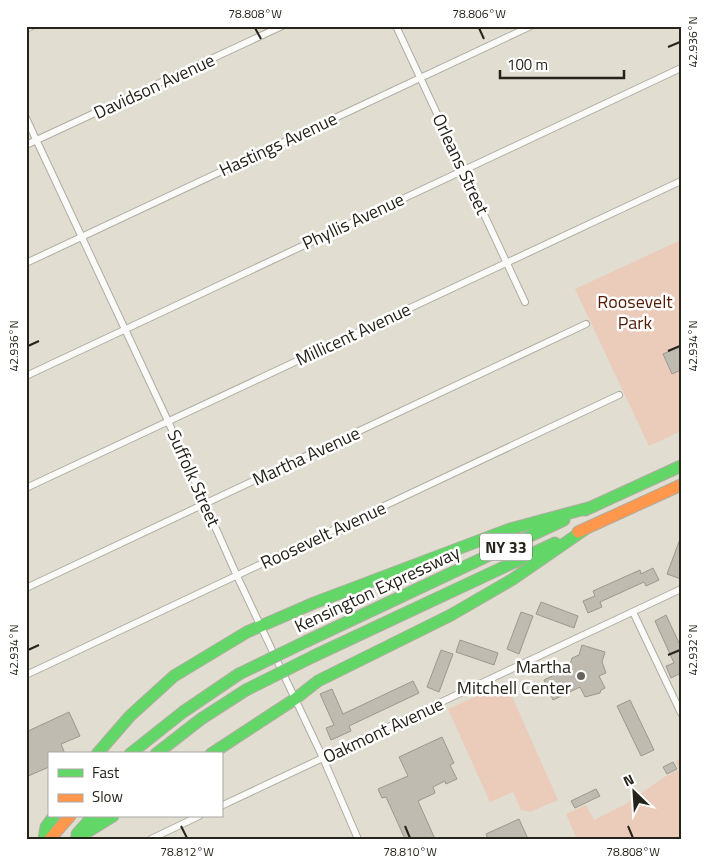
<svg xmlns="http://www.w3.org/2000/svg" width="707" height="865" viewBox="0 0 707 865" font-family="'Titillium Web',sans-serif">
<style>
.green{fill:#ebcbb9}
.building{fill:#c0bbb1;stroke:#9c988f}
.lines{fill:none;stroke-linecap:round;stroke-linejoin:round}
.street-casing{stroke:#b0aca2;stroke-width:8}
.fast-casing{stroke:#b0aca2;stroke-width:13}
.slow-casing{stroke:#b0aca2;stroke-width:13}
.street{stroke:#fafaf8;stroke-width:6}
.fast{stroke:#63d668;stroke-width:11}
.slow{stroke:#ff974d;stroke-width:11}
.fast-bridge-casing{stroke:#b0aca2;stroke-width:13;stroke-linecap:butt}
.fast-bridge{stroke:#63d668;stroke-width:11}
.ticks{fill:none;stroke:#26231a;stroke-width:2}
.poi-dot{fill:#67645a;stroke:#fff;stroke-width:2}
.labels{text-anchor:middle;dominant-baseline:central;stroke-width:5;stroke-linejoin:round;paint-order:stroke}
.shield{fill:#fff;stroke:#67655f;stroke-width:1}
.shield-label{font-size:16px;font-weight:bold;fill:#26231a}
.street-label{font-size:18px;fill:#26231a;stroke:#fff}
.park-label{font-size:18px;fill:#531e05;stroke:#fff}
.poi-label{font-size:18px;fill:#26231a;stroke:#fff;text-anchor:end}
.neatline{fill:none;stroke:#26231a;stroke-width:2}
.ticks-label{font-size:12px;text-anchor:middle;fill:#26231a}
</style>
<rect width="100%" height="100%" fill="#e1ddd0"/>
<path class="green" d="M681,240V431L649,446L575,289Z
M506,683L558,800L530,812L521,810L513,792L490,802L448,709Z
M681,759V839H577L566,814L586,805L594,820L626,804L666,776L679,770L676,761Z"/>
<path class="building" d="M681,346V370L672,374L663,354Z
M680,539L681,540V579L667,574Z
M653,568L659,580L646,586L644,582L600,602L602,607L588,613L583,601L595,596L593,591L640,570L641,574Z
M541,602L578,616L574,628L536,614Z
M521,612L533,616L519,654L507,649Z
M666,615L681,647V677L679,674L671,678L666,666L674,663L655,621Z
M460,640L498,653L494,665L456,652Z
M582,645L605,652L602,662L606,673L599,676L605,688L601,690L600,693L585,697L580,687L553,700L544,680L569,668L572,658L579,655Z
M441,650L453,654L439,692L427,687Z
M413,681L419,693L349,726L351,731L331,740L326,728L334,725L320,694L332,689L343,714Z
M630,700L654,750L641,756L617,706Z
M69,712L80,736L61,744L65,754H49V767L26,777V732Z
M442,737L454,763L450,765L457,779L446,784L445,781L433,787L435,793L418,801L435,839H405L386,797L382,798L378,789L408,776L399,757Z
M673,762L677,769L667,774L663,767Z
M596,789L600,796L575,808L571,801Z
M519,819L528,839H488L486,834Z"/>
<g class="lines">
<defs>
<path id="street" d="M396,26L525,302
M26,29L32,26
M26,118L168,421L237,576L323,758L358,839
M26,145L282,26
M26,263L531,26
M26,376L681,68
M26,488L681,181
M26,588L586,324
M633,612L681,713
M26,675L619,395
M221,806L681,589
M151,839L199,816"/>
<path id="fast" d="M585,510L681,466
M307,641L564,520
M314,656L555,543
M97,754L130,716L174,676L247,632L314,603L510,529L592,507
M130,754L183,712L239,674
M156,754L201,719L246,690
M211,754L295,699L318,681L451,615L513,579L584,530
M77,834L93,816
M44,839L46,827L54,816
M76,839L113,816"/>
<path id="slow" d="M578,532L681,485
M50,839L70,816"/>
</defs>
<use href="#street" class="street-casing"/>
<use href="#fast" class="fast-casing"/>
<use href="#slow" class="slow-casing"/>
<use href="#street" class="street"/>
<use href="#fast" class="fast"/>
<use href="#slow" class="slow"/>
<defs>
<path id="fast-bridge" d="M239,674L307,641
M246,690L314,656"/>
</defs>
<use href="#fast-bridge" class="fast-bridge-casing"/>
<use href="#fast-bridge" class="fast-bridge"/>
</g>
<path class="ticks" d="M255,28L261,39M479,28L484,39M668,47L680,42M28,346L39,341M668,351L680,346M28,650L39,645M668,655L680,650M181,826L187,838M405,826L410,838M628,826L633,838"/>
<circle class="poi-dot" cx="581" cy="676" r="5"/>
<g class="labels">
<rect class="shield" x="480" y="533.5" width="52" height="27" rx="4"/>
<g class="shield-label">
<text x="506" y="547">NY 33</text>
</g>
<g class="street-label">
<text transform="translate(154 86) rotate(-25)">Davidson Avenue</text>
<text transform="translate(278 144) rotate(-25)">Hastings Avenue</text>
<text transform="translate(461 164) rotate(65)">Orleans Street</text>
<text transform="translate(353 221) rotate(-25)">Phyllis Avenue</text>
<text transform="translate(353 334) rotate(-25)">Millicent Avenue</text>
<text transform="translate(306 456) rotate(-25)">Martha Avenue</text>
<text transform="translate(194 478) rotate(66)">Suffolk Street</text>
<text transform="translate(323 535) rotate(-25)">Roosevelt Avenue</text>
<text transform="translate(377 589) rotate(-25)">Kensington Expressway</text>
<text transform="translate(383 730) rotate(-25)">Oakmont Avenue</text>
</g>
<g class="park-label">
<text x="635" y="301">Roosevelt<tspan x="635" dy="21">Park</tspan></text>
</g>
<g class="poi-label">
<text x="571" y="666">Martha<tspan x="571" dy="21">Mitchell Center</tspan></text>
</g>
</g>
<rect width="707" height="865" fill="none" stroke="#ffffff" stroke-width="55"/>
<rect x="48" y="752" width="175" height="65" fill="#ffffff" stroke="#a8a7a3"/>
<rect x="58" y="769" width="25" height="8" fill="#63d668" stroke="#a8a7a3"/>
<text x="92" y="778" font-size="15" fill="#26231a">Fast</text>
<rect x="58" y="794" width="25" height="8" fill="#ff974d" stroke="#a8a7a3"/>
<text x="92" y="802" font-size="15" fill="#26231a">Slow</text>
<g transform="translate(634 792) rotate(335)" stroke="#ffffff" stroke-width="4" paint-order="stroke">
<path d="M0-4L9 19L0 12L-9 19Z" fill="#26231a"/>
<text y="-8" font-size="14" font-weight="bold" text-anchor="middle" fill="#26231a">N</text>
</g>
<path d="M500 70v8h124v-8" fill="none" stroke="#26231a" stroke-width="2.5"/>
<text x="507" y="70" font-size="15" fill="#26231a" stroke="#ffffff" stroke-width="4" paint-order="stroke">100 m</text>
<rect x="28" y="28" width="652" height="810" class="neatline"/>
<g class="ticks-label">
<text x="255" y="18">78.808°W</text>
<text x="479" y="18">78.806°W</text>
<text transform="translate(693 42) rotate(-90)" y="4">42.936°N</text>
<text transform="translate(693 346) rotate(-90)" y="4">42.934°N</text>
<text transform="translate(14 346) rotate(-90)" y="4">42.936°N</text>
<text transform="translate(693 650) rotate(-90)" y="4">42.932°N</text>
<text transform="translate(14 650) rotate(-90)" y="4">42.934°N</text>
<text x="187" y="856">78.812°W</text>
<text x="410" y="856">78.810°W</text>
<text x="633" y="856">78.808°W</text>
</g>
</svg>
